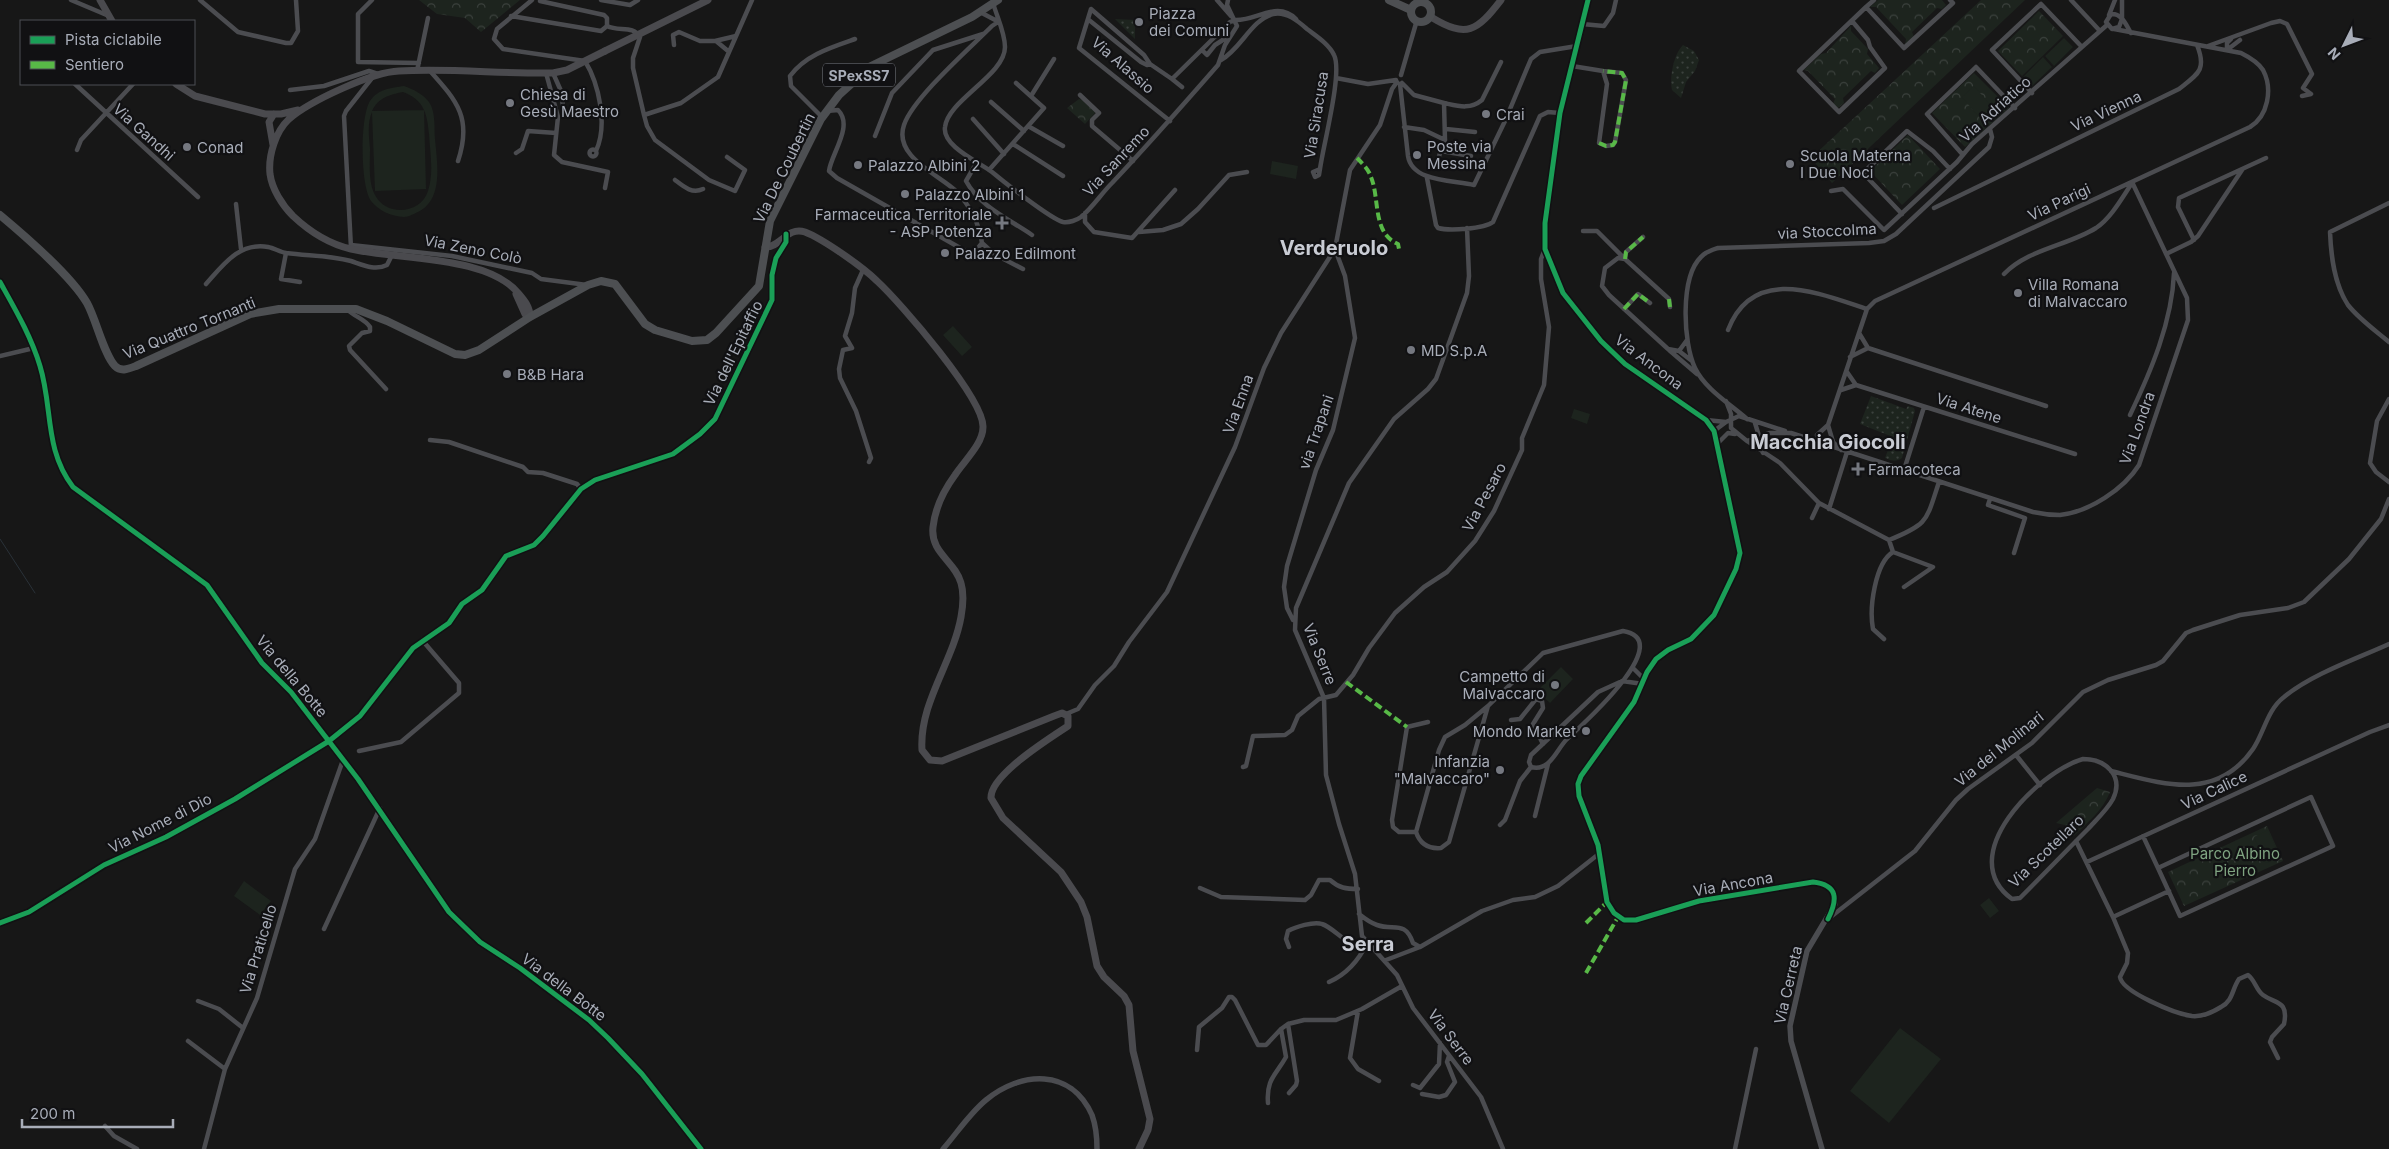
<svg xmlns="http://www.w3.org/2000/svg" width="2389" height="1149" viewBox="0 0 2389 1149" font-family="Inter,sans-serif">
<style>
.grass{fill:url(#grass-dots)}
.forest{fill:url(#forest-crowns)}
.pitch{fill:#1d241e;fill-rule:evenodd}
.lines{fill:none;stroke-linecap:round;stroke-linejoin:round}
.stream{stroke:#2a3239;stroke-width:1}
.minor{stroke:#4b4c50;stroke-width:4.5}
.tertiary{stroke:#4b4c50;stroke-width:5.5}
.secondary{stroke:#4a4a4e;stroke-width:7}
.primary{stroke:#4d4f52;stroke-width:8}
.secondary-bridge{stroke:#4a4a4e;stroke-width:7}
.quiet{stroke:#58b947;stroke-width:4;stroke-dasharray:8 4;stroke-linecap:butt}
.cycleway-casing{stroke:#111113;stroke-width:8}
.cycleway{stroke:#1a9f57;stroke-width:5}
.poi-dot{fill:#757880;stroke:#111113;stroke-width:2}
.labels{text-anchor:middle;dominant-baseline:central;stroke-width:4.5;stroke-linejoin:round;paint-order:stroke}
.shield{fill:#111113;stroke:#7b7e86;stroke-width:1}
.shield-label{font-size:14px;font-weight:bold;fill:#a8adb8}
.poi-label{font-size:15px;fill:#a8adb8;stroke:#111113;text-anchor:start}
.street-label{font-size:15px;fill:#a8adb8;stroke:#111113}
.park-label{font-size:15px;fill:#7fa381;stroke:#111113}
.district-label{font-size:20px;font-weight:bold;fill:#c9ccd4;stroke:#111113}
</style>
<defs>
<pattern id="grass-dots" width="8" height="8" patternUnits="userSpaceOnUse" patternTransform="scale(1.25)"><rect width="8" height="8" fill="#1d241e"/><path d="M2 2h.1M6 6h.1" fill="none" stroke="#3b413d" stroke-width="1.8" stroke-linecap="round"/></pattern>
<pattern id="forest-crowns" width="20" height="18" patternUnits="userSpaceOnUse" patternTransform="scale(1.25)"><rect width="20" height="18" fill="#1d241e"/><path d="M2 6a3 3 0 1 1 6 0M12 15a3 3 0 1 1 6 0" fill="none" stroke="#3b413d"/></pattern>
</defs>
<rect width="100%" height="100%" fill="#171717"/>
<path class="grass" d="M1115,19L1135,20V39Z
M1683,45L1694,51L1699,60L1695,71L1686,82L1681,98L1672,90C1669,78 1674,53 1683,45Z
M1871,396L1906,409L1908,406L1914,408L1915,411L1902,458C1896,462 1892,461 1885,458L1893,437L1860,424Z"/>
<path class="forest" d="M419,0H520L481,32L465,18L437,14Z
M1878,0H1942L1946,5L1942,9L1937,8L1912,32L1914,37L1905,45L1906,39L1876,7H1870Z
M1981,0H2025L1832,183L1811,158Z
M2039,11L2063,36L2022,76L1998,51Z
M1851,26V31L1868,49L1867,54L1879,68L1875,73L1871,71L1843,98L1844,103L1838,108L1833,104L1835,99L1808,71L1804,70L1821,54L1826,53Z
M1974,73L2009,108L1965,147L1932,113Z
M1079,99L1084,100L1095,110V113L1085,124L1067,108Z
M1908,135L1940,169L1902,205L1870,171Z
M2097,788L2110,792C2103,810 2087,823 2074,836L2065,825L2056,823Z
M2267,826L2283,861L2184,906L2168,872Z"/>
<path class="pitch" d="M2064,38L2073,47L2054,66L2045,56Z
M2043,57L2052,67L2032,86L2023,77Z
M404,86C413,89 423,94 429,102C436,112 434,128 435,139C437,162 444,200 418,212C413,214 409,217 404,217C391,216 379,211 371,201C360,185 360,117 370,101C378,89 391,88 404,86ZM403,92C424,100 427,113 429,134C430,152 434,173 428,191C421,214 386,217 375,195C368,182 370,163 370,149C369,137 367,123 372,112L375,191L426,189L424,110L372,111C379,97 389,95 403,92Z
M1974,86L1997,113L1984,123L1962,97Z
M1272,161L1298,166L1296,179L1270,174Z
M953,326L972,347L962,356L943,335Z
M1574,409L1590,414L1587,424L1571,418Z
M1561,667L1573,679L1550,703L1537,691Z
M2268,830L2281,857L2266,863L2254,837Z
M244,881L271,901L260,915L234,896Z
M1989,898L1999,911L1990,918L1980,905Z
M1900,1028L1941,1059L1889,1123L1850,1091Z"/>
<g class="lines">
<path class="stream" d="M0,539L35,593"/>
<path class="minor" d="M71,0L109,16
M200,0L238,32L286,43H291L298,31L296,0
M372,0L358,14V62L419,63
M532,0L497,29L494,39L503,49L585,61C599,84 608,125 596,151
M601,0L630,5L638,0
M1217,0L1231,16
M2071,0L2100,31
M2122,0V19L2119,27L2112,29L2106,22L2111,14C2122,13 2126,25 2131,33
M993,3C997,17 1005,33 1005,47C1005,75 948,100 945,127C942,146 979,162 992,172C1004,182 1051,219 1063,222C1069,223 1077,220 1081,217C1093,207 1101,194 1112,183C1148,145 1183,105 1218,65L1225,45L1237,26L1227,5L1228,0
M1866,7L1904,48L1953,3L1950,0
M980,12L997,21
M2109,15L2115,0
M511,16L601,31L607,26V18L604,15L540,1
M1089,20L1141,62L1147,65L1150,64
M1235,20C1257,21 1277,0 1296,19
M1852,21L1868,40L1870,47L1885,68L1839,112L1799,71L1866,7L1874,0
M1582,24L1604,26L1613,13L1616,0
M607,26C619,32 633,25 640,37L633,58V68L644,115
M2231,39L2227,43V50L2240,40
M716,41L728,51
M674,45L673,35L679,32L700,41H715L736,36
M2208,46L2271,23L2280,21L2287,24L2312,74L2303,88L2311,94L2302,96
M1202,50L1207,55L1215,45L1229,36
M1221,60C1241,49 1251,20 1273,14C1286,11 1298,21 1307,29C1316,36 1329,44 1334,55C1343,72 1323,146 1320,169L1313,172L1315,177L1319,175L1320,169
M1572,66L1603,71L1607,84L1599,143L1606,146L1613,145L1615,142L1626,80L1622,73L1603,71
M417,71L428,18
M430,71C458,102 472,119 458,161
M546,73L558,117L554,155L562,162L608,172L605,188
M553,73L561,91L564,114
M1401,75L1417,20
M1336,78L1368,84L1396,80
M1172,79L1182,87
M1402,83L1414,95L1444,103
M75,84L198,197
M1400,84L1408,156C1412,182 1452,180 1474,185L1505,121L1531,59L1540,52L1577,46
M290,90L324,86L369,71L378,74
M2032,93L1992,50L2041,4L2081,46
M1080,95L1099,113L1092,120V126L1133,161
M1031,96L1054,59
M991,102L1024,131
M827,111L838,110C854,126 831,154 829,171L837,178L969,253H974L982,243C979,223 970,206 957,192C940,175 893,157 904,125C913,98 970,48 992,26L998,22
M822,117L791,86L790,76C805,55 832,47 855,39
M973,119L1004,154
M1170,121L1079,48L1091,9L1144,55L1150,64L1172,79L1230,22L1235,20
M1028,126L1063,146
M1404,127L1424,130L1445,140
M1446,129L1475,132
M875,136L892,93L933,50L983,34
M1013,144L1063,176
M589.5 153a3.5 3.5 0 1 1 7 0a3.5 3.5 0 1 1-7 0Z
M77,150L81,140L133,84
M1441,151L1471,156
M516,153L522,149L528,131L556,133
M1963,155L1927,114L1976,67L2015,108
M727,157L745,170L735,191L709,180L655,140L647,126L644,115L681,103L718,77L752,0
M977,162L966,181C980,207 1009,219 1032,235
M1435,167L1445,140L1444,103C1458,106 1470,110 1482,100L1501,62
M989,170L1044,108L1016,83
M1427,178L1436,225L1438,228C1449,231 1484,229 1493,222L1540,116L1548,112L1560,113
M675,180C684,187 692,194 703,189
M1831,191L1843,189L1884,230L1957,162L1972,144L2107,25
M2389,203L2330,232C2331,256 2334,284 2348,305C2359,319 2376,331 2389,342
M236,204L241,249
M1934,208L2179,89C2198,74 2207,70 2197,45
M1085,213V222L1094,232L1132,238L1175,190
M1902,214L1863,173L1907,131L1933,151L1950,169
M1467,228L1469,276L1467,293L1436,379L1428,389L1394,419L1349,483L1296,608L1295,630L1324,698L1326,775L1339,824L1355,874L1362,936L1397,975L1413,1008L1481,1097L1503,1149
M1583,231H1597L1625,259
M1139,232L1163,230L1181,224L1198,209L1229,175L1247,172
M2194,240L2178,207L2179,198L2266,158
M982,243L994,254L1023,269
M351,245L452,256L532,273L541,279L587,285
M351,248L344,116L346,111L372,78
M286,253L281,279L300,282
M2166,254L2191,242L2198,236L2242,170
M1625,259L1626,252L1643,237
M863,270L855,288L852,313L845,336L852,348L843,350L839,369L840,378L856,411L871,458L869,462
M2004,274C2028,249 2067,246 2096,228C2111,218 2122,198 2132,183
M0,282C15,309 31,336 40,366C53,408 44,449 73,487L207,585L262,663L291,692L358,779L449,912L480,942L520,968L589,1020L608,1038L642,1074L701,1149
M206,284C223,265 239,242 268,247C274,248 280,252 286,253C308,256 329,255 351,261C363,265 375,271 387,265L392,255
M1670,307L1669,299L1625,259L1618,258L1605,268L1602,286L1609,295L1668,349L1679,351L1692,361
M1624,309L1638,294L1650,303
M348,310C355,317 365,319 370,327V331L362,333L349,346L350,350L386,389
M1728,330C1753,265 1818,293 1867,309
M1859,333L1868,348
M1868,348L2046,406
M1669,350L1697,374
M1679,351L1687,340
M0,356L34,348
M1850,357L1868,348
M1847,372L1856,385
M1856,385L2075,454
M1841,390L1856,385
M2389,399L2377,421L2370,463L2376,472L2389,482
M1726,401L1731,414V428L1747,441L1769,433H1791L2033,512C2042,514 2051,515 2060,515C2089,512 2124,489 2139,465L2188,320L2187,298L2132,182
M2130,415C2151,371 2172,322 2174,273
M1747,419C1730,404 1705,389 1695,368C1683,343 1680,277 1701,257C1705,252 1712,250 1718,248L1869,243L1884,241L1896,234L1989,147L1992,137L1990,129
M1706,420L1726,422
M1755,423L1759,436L1758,441L1763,453
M1714,431L1726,422L1739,416L1785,431
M430,440L449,442L523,467L528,472L543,473L577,484L581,489
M1747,441L1780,463L1819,503L1889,540
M1718,443L1728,433L1735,434
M1820,444L1817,435L1828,425
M1841,450L1833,442L1828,425L1867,309L1875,301L2250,127C2268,116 2273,89 2263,70C2258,62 2249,57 2241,53L2114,29
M1904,470L1924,407
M1990,499L1988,505L2025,518L2014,553
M1829,509L1847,452
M1812,518L1819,503
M1889,540L1893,552L1933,567L1904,587
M1889,540C1929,524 1926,521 1939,482
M1293,620L1287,608L1284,587L1287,566L1316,470L1333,430L1355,338L1345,276L1335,249
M1884,639L1873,629C1869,608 1875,563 1893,552
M1633,668L1644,679
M1622,681L1643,684
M1488,706L1449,842L1441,848C1429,849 1420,844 1416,832L1439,750L1445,737L1465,725L1488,706L1543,653L1623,631C1678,640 1582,725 1567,739C1556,750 1550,772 1531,767
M1066,714L1078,709L1095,685L1114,666L1129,642L1167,592L1235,447L1264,368L1281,333L1335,249L1350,170L1380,125L1392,89L1397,82
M1511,720L1520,719L1536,699L1542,701L1543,708L1533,724L1543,744
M359,751L401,742L459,693V683L422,640
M2016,755L2040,785
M2083,759C2106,759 2124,776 2113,799C2107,810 2096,820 2088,829C2065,852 2043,875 2020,898L2012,899C1953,856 2038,772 2083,759Z
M1243,767L1246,766L1253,736L1285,735L1292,730L1298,716L1319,699L1336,695L1353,675L1369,648L1395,613L1424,587L1447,572L1475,541L1494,511L1522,450V438L1544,385L1549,327L1541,279V259L1545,249
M1531,767L1529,762L1531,755L1598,692L1620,682
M2111,771C2163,784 2216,802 2253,749C2264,733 2267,710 2284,697C2312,674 2356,659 2389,644
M2311,797L2333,846L2180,916L2158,868Z
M1535,816L1548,764
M1500,825L1505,820L1520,781L1531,767
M1416,832H1399L1393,827L1392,820L1407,727L1428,722
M2143,836L2158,868
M2076,841L2113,917L2169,891
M2087,862L2370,732L2389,725
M1200,888L1221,897L1305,900L1311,895L1319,880H1330C1339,888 1346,889 1358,889
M1359,914C1364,918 1371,923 1377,925C1394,931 1405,920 1413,943L1420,947L1482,911L1513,900L1535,897L1558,886L1600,853
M2113,917L2128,953L2127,963L2120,977C2122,992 2176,1014 2192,1016C2202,1017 2213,1012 2221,1007C2233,1001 2232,989 2239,979L2248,975C2255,980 2256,990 2263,995C2275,1004 2289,1000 2284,1024L2272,1037L2270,1042L2278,1058
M1828,919L1915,851L1956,800L1968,789L2032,743L2083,692L2108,680L2156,665L2163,661L2186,633L2193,630L2240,615L2288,608L2304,602L2349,559L2381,519L2389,499
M0,923L29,912L104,865L166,837L235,799L329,741L360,716L413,648L449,623L462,604L482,590L506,556L534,545L543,536L581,489L595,480L673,454L700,434L715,419L772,300V275L776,258L786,242V235
M324,929L380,808
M1289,947L1286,939L1288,931C1295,927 1314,921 1322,924C1337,929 1350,952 1367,943
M1386,960L1420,947
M1329,982C1347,974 1359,960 1367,943
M198,1001L219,1009L243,1028
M1358,1011L1350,1058L1358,1069L1379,1081
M188,1041L225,1069
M1197,1050L1199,1027L1222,1008L1229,997H1232L1235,1000L1258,1045H1266L1281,1029L1288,1024
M1413,1085L1420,1088L1439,1064L1440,1043
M1289,1093L1296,1085L1297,1081L1288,1024L1304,1020H1336L1362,1009L1402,986
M1422,1094L1439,1097L1446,1095L1455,1082L1447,1062L1449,1056
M1268,1103C1266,1079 1276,1075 1286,1057L1281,1029
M105,1126L114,1136L137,1149
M204,1149L225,1069L257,998L295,869L315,839L343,760
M1735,1149L1756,1049"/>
<path class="tertiary" d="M1588,0L1560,113L1545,223V249L1563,293L1601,341L1625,364L1706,420L1714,431L1740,553L1736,569L1714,615L1691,639L1668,650L1656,659L1647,672L1634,702L1581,776L1578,784L1579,796L1598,845L1607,902L1614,913L1624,920H1636L1699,901L1813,882C1826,884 1835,889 1835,904L1807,951L1790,1026L1791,1041L1822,1149
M943,1149C957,1133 970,1113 986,1100C1021,1071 1071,1068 1092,1115C1096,1126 1097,1138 1097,1149"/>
<path class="secondary" d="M100,0L112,21
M1431,17C1467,39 1477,31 1501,0
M176,84L195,96L265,114H281L298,110
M273,145L269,122L274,114
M765,247C780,248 787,226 805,232C823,239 863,267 877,281C900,302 984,399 983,427C983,444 964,461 955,475C944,490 935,509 933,527C930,553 955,561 961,583C964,593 963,606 961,617C953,662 919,703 922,750L930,760L942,761L1054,716L1062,713L1068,716V726C1050,738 990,775 991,798L1003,818L1061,872L1081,902L1087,917L1097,966L1104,977L1124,996L1129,1005L1133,1051L1150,1119L1148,1130L1139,1149
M516,294L525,314L530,317
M530,317C530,307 525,301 519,294C488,255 398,260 351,249C329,244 310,232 293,216C282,205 272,189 270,174C268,155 276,131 289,119C310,101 372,72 399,71C450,68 502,74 553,73L567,70L605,51"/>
<path class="primary" d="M1389,0L1411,10
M1411 12a10 10 0 1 1 20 0a10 10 0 1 1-20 0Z
M0,215C24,235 72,277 87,303C96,319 104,355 115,366C121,372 128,369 136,366L250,314L279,309H356L387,321L455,354L465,355L479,350L530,317L588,285L601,281L615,284L645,324L655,330L692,341L707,340L716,333L759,286L770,221L821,119L839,95L871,66L972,17L998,0"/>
<path class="secondary-bridge" d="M605,51L708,0"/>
<path class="quiet" d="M1599,143L1606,146L1613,145L1615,142L1626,80L1622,73L1603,71
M1357,158C1362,163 1369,170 1371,177C1380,199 1372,233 1398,244L1399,249
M1625,259L1626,252L1643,237
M1669,299L1670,307
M1624,309L1638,294L1650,303
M1346,682L1407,727
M1586,923L1607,902
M1586,973L1618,917"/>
<defs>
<path id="cycleway" d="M1588,0L1560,113L1545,223V249L1563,293L1601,341L1625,364L1706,420L1714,431L1740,553L1736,569L1714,615L1691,639L1668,650L1656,659L1647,672L1634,702L1581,776L1578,784L1579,796L1598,845L1607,902L1614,913L1624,920H1636L1699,901L1813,882C1838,885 1838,899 1828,919
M0,282C15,309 31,336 40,366C53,408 44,449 73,487L207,585L262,663L291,692L358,779L449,912L480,942L520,968L589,1020L608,1038L642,1074L701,1149
M0,923L29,912L104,865L166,837L235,799L329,741L360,716L413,648L449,623L462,604L482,590L506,556L534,545L543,536L581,489L595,480L673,454L700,434L715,419L772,300V275L776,258L786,242V234"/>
</defs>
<use href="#cycleway" class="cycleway-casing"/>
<use href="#cycleway" class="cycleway"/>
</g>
<g class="poi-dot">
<circle cx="1139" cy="22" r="5"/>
<circle cx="510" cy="103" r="5"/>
<circle cx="1486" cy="114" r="5"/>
<circle cx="187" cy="147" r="5"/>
<circle cx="1417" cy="155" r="5"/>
<circle cx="1790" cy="164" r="5"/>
<circle cx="858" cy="165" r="5"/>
<circle cx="905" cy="194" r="5"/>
<path d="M999.5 215.5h5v5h5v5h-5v5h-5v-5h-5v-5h5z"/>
<circle cx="945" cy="253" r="5"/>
<circle cx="2018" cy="293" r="5"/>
<circle cx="1411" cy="350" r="5"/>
<circle cx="507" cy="374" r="5"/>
<path d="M1855.5 461.5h5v5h5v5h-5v5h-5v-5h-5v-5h5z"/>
<circle cx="1555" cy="685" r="5"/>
<circle cx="1586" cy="731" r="5"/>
<circle cx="1500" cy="770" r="5"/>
</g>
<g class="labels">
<rect class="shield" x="823" y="63.5" width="72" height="23" rx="4"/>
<g class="shield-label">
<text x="859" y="75">SPexSS7</text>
</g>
<g class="poi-label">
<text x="1149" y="13">Piazza<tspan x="1149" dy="17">dei Comuni</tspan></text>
<text x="520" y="94">Chiesa di<tspan x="520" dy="17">Gesù Maestro</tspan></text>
<text x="1496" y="114">Crai</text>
<text x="1427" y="146">Poste via<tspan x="1427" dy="17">Messina</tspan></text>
<text x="197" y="147">Conad</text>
<text x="1800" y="155">Scuola Materna<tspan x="1800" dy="17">I Due Noci</tspan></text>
<text x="868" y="165">Palazzo Albini 2</text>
<text x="915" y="194">Palazzo Albini 1</text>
<text x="992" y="214" text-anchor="end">Farmaceutica Territoriale<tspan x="992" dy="17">- ASP Potenza</tspan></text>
<text x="955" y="253">Palazzo Edilmont</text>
<text x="2028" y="284">Villa Romana<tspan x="2028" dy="17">di Malvaccaro</tspan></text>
<text x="1421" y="350">MD S.p.A</text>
<text x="517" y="374">B&amp;B Hara</text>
<text x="1868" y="469">Farmacoteca</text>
<text x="1545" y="676" text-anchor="end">Campetto di<tspan x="1545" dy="17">Malvaccaro</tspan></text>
<text x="1576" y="731" text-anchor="end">Mondo Market</text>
<text x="1490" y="761" text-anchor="end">Infanzia<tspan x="1490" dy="17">"Malvaccaro"</tspan></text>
</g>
<g class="street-label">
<text transform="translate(1123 65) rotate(41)">Via Alassio</text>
<text transform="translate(1995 109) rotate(-42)">Via Adriatico</text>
<text transform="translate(2106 111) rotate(-25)">Via Vienna</text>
<text transform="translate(1316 115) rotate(-81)">Via Siracusa</text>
<text transform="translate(144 132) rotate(42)">Via Gandhi</text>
<text transform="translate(1116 161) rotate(-47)">Via Sanremo</text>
<text transform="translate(784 168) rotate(-64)">Via De Coubertin</text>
<text transform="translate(2059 202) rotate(-25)">Via Parigi</text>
<text transform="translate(1827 231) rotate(-3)">via Stoccolma</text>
<text transform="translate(473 249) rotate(11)">Via Zeno Colò</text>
<text transform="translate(189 328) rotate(-22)">Via Quattro Tornanti</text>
<text transform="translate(733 353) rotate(-64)">Via dell'Epitaffio</text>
<text transform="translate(1649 362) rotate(37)">Via Ancona</text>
<text transform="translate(1238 404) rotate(-70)">Via Enna</text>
<text transform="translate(1969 408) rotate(18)">Via Atene</text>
<text transform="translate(2137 428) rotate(-70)">Via Londra</text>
<text transform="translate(1316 432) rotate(-71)">via Trapani</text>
<text transform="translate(1484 497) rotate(-62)">Via Pesaro</text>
<text transform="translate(1320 654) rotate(68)">Via Serre</text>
<text transform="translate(292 676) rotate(50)">Via della Botte</text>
<text transform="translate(1999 749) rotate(-39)">Via dei Molinari</text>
<text transform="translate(2214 790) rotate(-25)">Via Calice</text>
<text transform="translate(160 823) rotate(-27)">Via Nome di Dio</text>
<text transform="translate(2046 851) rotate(-44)">Via Scotellaro</text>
<text transform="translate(1733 884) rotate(-10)">Via Ancona</text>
<text transform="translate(258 949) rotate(-73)">Via Praticello</text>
<text transform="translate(1788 985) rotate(-77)">Via Cerreta</text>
<text transform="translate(564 987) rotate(37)">Via della Botte</text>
<text transform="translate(1451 1037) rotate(53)">Via Serre</text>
</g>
<g class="park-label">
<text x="2235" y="853">Parco Albino<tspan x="2235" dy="17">Pierro</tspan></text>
</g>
<g class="district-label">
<text x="1334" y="248">Verderuolo</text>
<text x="1828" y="442">Macchia Giocoli</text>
<text x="1368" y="944">Serra</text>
</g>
</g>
<rect x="20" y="20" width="175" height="65" fill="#111113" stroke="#4d4f55"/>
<rect x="30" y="36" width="25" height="8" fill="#1a9f57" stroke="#4d4f55"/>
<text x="65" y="45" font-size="15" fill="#a8adb8">Pista ciclabile</text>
<rect x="30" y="61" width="25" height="8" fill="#58b947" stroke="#4d4f55"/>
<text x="65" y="70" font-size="15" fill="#a8adb8">Sentiero</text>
<g transform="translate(2344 45) rotate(228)" stroke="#111113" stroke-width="4" paint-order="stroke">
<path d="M0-4L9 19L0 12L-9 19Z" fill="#a8adb8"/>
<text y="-8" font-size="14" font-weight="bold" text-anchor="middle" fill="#a8adb8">N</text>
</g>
<path d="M22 1119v8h151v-8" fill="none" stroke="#a8adb8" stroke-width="2.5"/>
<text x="30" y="1119" font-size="15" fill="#a8adb8" stroke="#111113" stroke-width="4" paint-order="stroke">200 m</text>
</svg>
